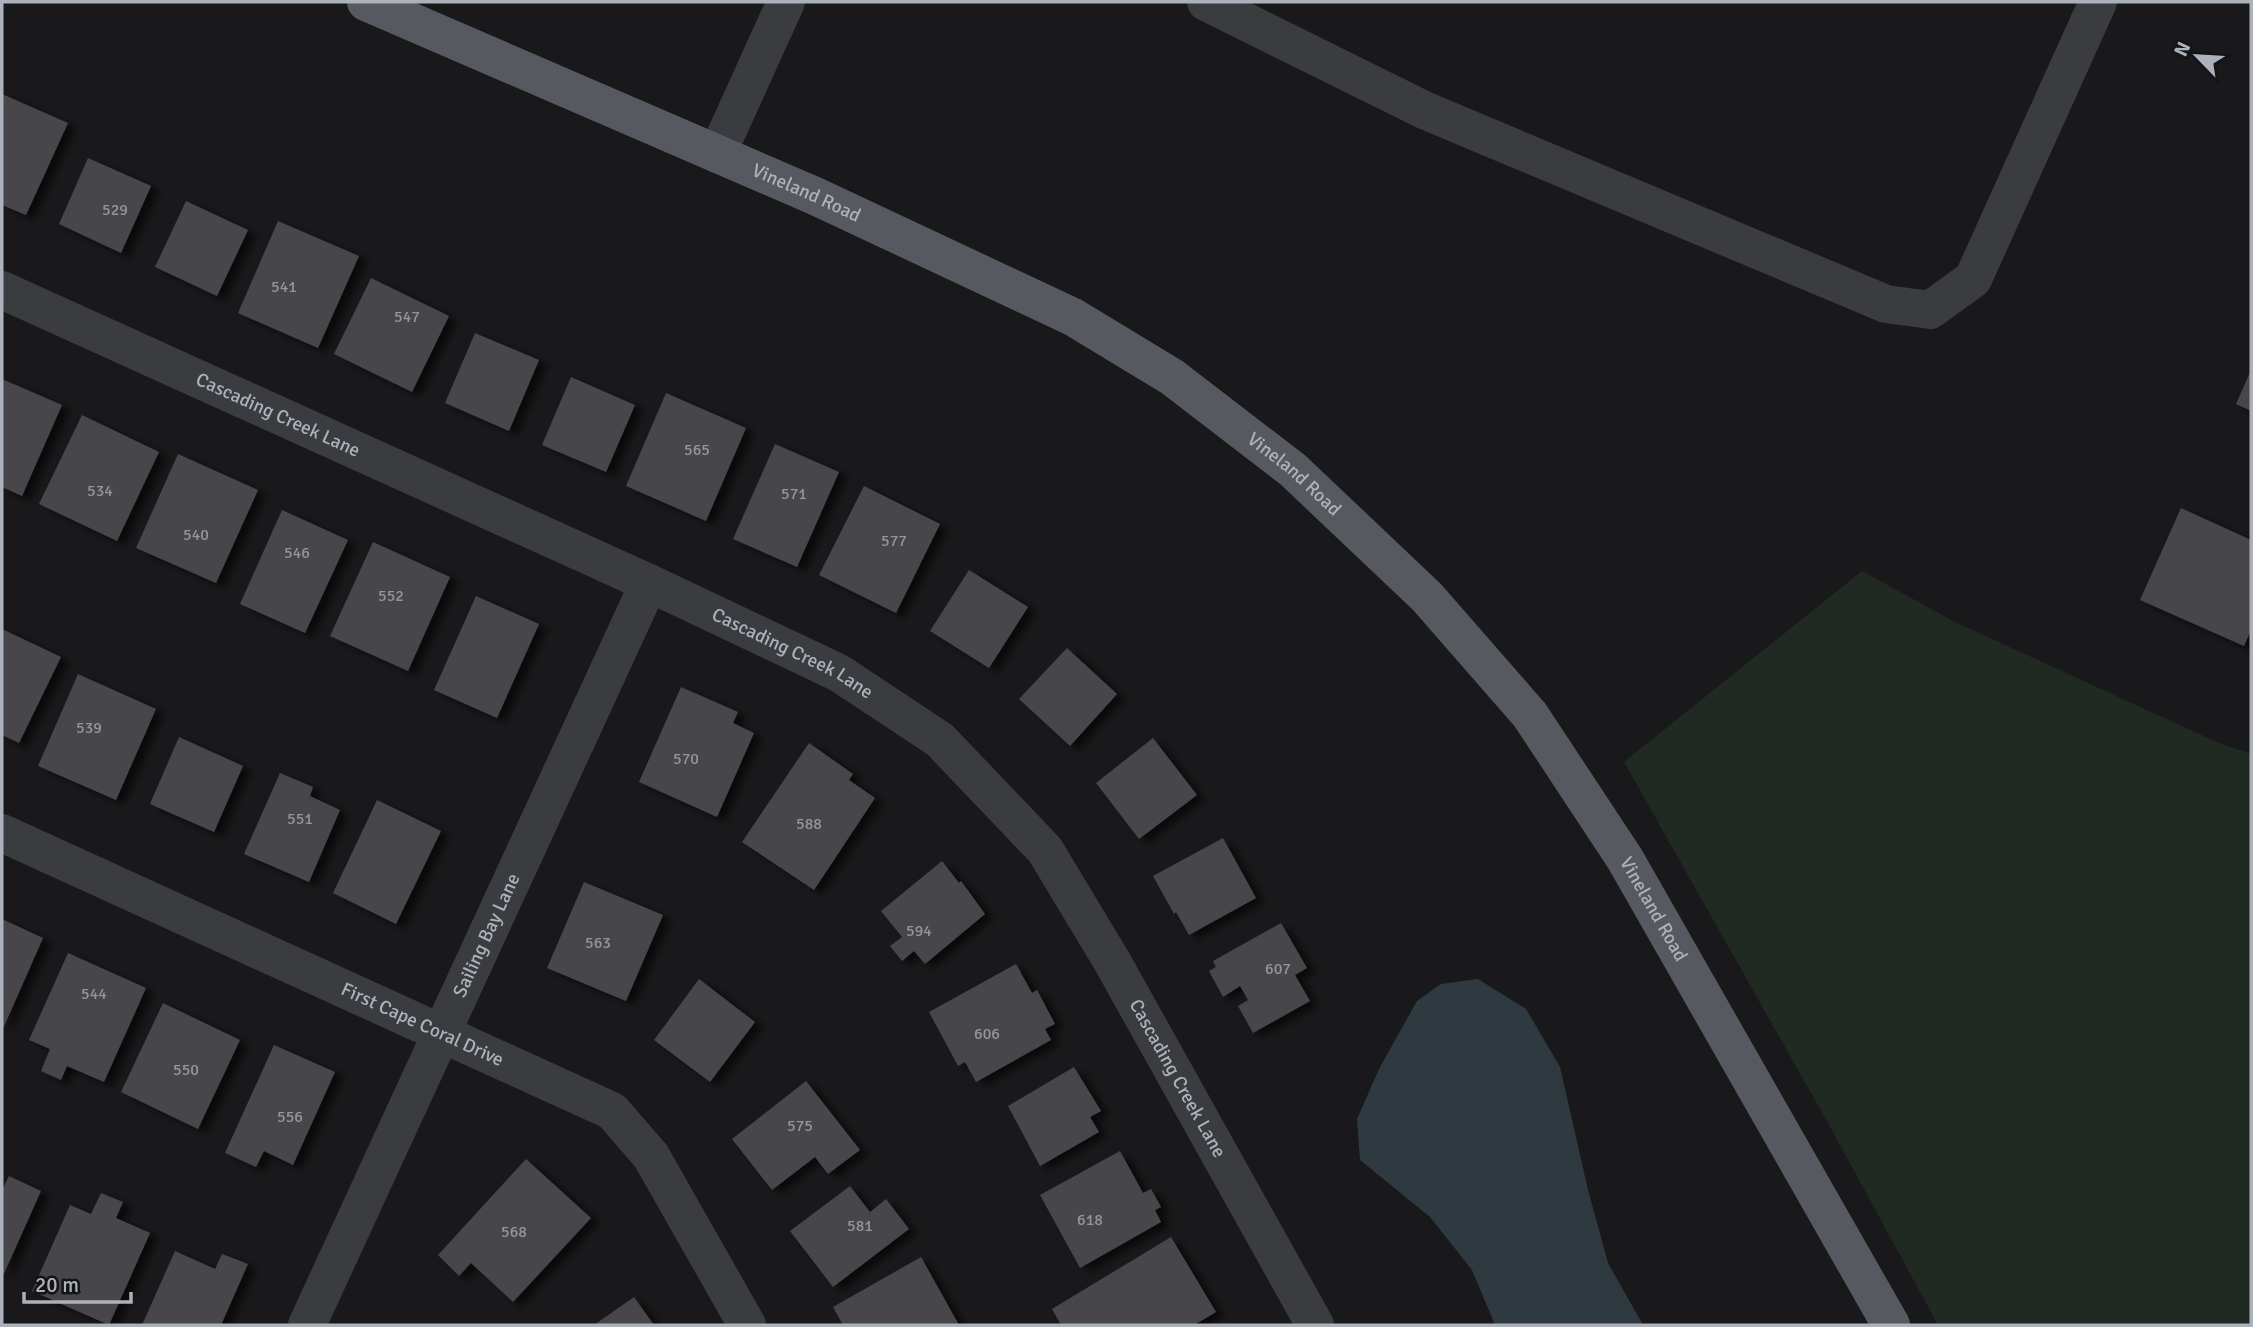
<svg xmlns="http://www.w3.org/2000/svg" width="2253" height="1327" viewBox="0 0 2253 1327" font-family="Signika,sans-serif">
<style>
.green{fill:#212a22}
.water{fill:#2f3a40}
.building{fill:#46474b;filter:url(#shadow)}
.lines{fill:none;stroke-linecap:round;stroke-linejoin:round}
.minor{stroke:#3a3c40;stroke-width:38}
.major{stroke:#56595f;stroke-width:38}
.labels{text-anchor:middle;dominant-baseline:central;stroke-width:6;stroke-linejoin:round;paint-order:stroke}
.number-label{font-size:16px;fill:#92979f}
.street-label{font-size:19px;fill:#acb2bb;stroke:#141416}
</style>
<defs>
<filter id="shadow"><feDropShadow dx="8" dy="4.5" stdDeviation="3.5" flood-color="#0009"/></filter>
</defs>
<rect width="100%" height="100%" fill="#19191b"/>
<path class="green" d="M1862,571L1955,622L2221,744L2251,754V1325H1938L1828,1123L1624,762Z"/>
<path class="water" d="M1478,979L1526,1009L1560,1067L1588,1190L1608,1263L1643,1325H1495L1472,1270L1430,1217L1360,1160L1357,1119L1379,1069L1417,1001L1441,984Z"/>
<path class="building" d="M2,94L68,123L26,215L2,205Z
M88,158L151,186L121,253L59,224Z
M186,201L248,230L217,296L155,267Z
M278,221L359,256L318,348L238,313Z
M371,278L449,316L412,392L334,354Z
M475,333L539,360L509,431L445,403Z
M2251,370V411L2236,404Z
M571,377L635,405L606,472L542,445Z
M2,379L62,405L22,496L2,487Z
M666,393L746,428L706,521L626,486Z
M82,415L159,452L117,541L39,504Z
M775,444L839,472L797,567L733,539Z
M178,454L258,490L216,583L136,548Z
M864,486L940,524L896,613L819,575Z
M2181,508L2251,540V630L2244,646L2140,600Z
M282,510L348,540L305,633L240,604Z
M373,542L450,577L408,671L330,636Z
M969,570L1028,607L989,668L930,631Z
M476,596L539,624L497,718L434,690Z
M2,629L61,657L19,743L2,735Z
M1067,648L1117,694L1070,746L1019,699Z
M78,674L156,709L116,800L38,766Z
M681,687L738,712L733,723L754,733L717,817L639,782Z
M179,737L243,766L214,832L150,804Z
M1153,738L1197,795L1139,839L1096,783Z
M809,743L853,774L849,780L875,798L814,890L742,842Z
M280,773L313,787L310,796L340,810L309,882L244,854Z
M377,800L441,831L396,924L333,893Z
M1223,838L1256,898L1189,935L1176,912L1174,914L1153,876Z
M942,861L959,883L961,881L985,914L925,964L914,951L902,961L890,946L902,937L881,911Z
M584,882L663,915L626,1001L547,968Z
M2,919L43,938L2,1031Z
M1281,923L1307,968L1295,975L1310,1001L1253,1033L1238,1006L1248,1000L1240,986L1223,997L1209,971L1216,967L1213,961Z
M68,953L146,988L104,1082L67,1066L61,1080L41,1071L50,1049L29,1040Z
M1016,964L1032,993L1037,990L1055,1024L1045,1029L1051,1040L976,1082L965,1062L958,1066L929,1012Z
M699,979L755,1022L710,1082L654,1040Z
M163,1003L240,1040L198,1129L121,1092Z
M274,1045L335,1072L293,1165L264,1151L256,1167L225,1153Z
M1074,1067L1101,1111L1090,1117L1099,1132L1040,1166L1008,1106Z
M806,1081L860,1150L828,1174L815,1157L772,1190L732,1139Z
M1120,1151L1143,1193L1151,1189L1161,1207L1155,1210L1161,1222L1080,1268L1040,1195Z
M526,1159L591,1218L513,1302L471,1263L459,1276L438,1255Z
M9,1176L41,1191L2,1278V1190Z
M850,1186L870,1212L886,1199L909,1229L833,1287L790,1231Z
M101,1193L123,1202L116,1218L150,1233L109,1325L32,1291L70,1205L91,1214Z
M1171,1237L1216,1312L1194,1325H1061L1052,1309Z
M175,1251L215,1269L222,1254L248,1264L221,1325H142Z
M921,1257L959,1325H843L833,1307Z
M634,1297L654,1325H594Z"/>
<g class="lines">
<g class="minor">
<path d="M1206,2L1424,110L1886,304L1930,310L1973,279L2098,2"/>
<path d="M717,154L786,2"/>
<path id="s1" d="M2,290L649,583L839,673L940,740L1045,850L1113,963L1315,1325"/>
<path id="s2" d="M2,833L612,1111L651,1156L747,1325"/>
<path id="s3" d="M307,1325L649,583"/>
</g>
<path class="major" id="s4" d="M366,2L815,196L1073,317L1172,377L1293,470L1427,597L1530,715L1625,859L1891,1325"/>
</g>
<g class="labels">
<g class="number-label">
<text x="115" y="210">529</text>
<text x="284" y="287">541</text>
<text x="407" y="317">547</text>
<text x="697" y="450">565</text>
<text x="100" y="491">534</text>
<text x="794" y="494">571</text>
<text x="196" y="535">540</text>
<text x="894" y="541">577</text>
<text x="297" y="553">546</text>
<text x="391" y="596">552</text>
<text x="89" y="728">539</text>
<text x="686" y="759">570</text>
<text x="300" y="819">551</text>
<text x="809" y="824">588</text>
<text x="919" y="931">594</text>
<text x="598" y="943">563</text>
<text x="1278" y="969">607</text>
<text x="94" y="994">544</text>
<text x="987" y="1034">606</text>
<text x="186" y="1070">550</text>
<text x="290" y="1117">556</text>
<text x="800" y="1126">575</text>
<text x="1090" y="1220">618</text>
<text x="860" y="1226">581</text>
<text x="514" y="1232">568</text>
</g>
<g class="street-label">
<text stroke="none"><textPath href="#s4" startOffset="480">Vineland Road</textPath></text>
<text stroke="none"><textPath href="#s1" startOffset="303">Cascading Creek Lane</textPath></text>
<text stroke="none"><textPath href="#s4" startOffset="1046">Vineland Road</textPath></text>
<text stroke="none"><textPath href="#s1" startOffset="870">Cascading Creek Lane</textPath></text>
<text stroke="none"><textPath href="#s4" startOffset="1614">Vineland Road</textPath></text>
<text stroke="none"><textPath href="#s3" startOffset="429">Sailing Bay Lane</textPath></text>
<text stroke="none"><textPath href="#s2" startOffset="462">First Cape Coral Drive</textPath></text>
<text stroke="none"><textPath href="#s1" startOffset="1458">Cascading Creek Lane</textPath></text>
</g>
</g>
<rect width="2253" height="1327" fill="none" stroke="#acb2bb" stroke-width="7"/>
<g transform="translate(2197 56) rotate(295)" stroke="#141416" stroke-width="5" paint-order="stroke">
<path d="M0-5L12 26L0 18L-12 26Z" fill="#acb2bb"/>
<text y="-10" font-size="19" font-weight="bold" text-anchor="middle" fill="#acb2bb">N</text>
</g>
<path d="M24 1292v10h107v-10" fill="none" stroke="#acb2bb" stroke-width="3.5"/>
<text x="35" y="1292" font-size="21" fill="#acb2bb" stroke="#141416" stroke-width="5" paint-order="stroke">20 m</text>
</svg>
